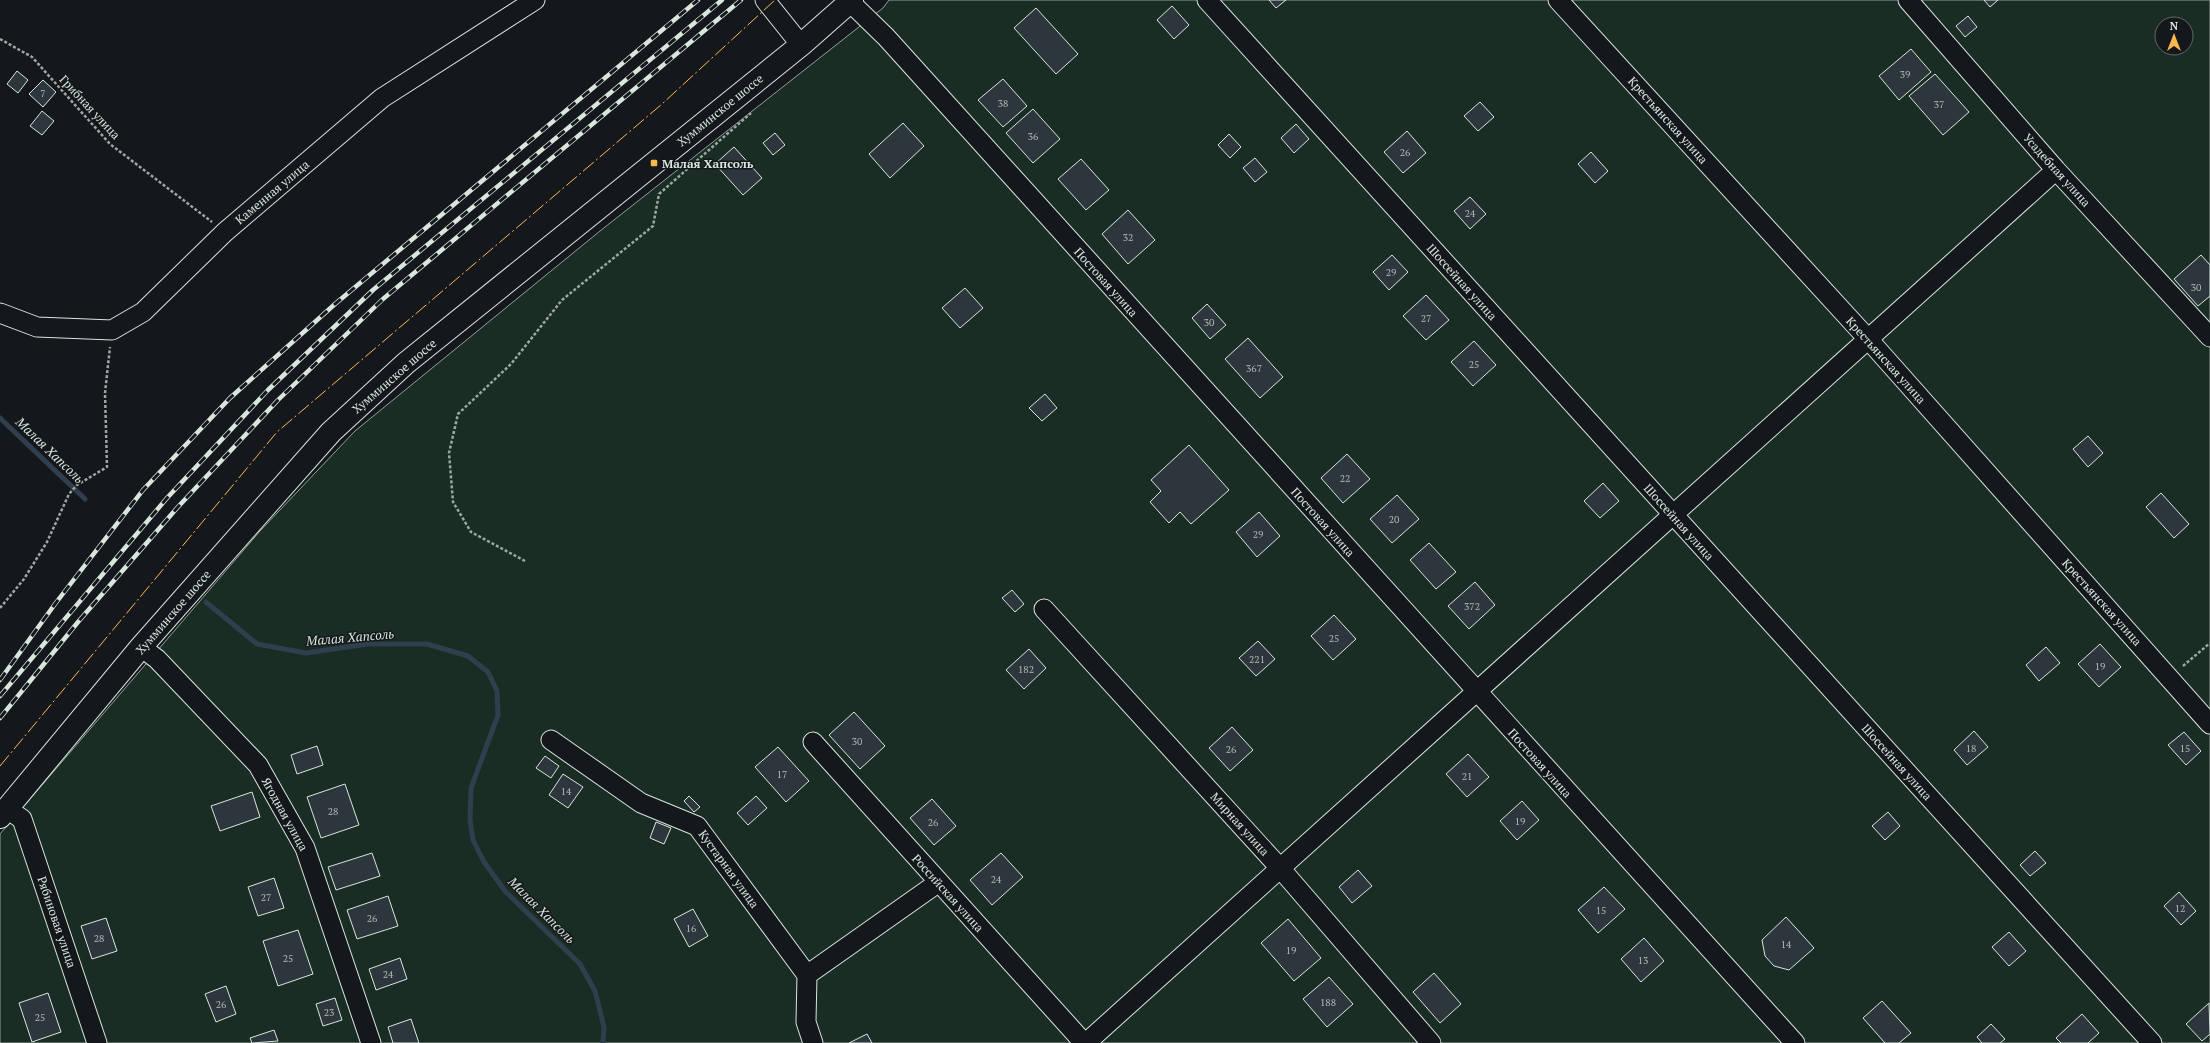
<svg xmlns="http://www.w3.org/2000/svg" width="2210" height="1043" viewBox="0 0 2210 1043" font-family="'PT Serif',serif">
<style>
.green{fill:#1a2d24;stroke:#939e99;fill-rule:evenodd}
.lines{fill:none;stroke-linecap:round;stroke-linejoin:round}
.stream{stroke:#2f3f4d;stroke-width:5}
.building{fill:#2c363c;stroke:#d8e6dc}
.minor-casing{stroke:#d8e6dc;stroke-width:21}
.major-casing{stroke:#d8e6dc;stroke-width:24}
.path{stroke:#9da8a2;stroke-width:2.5;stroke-dasharray:3 2;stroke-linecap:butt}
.minor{stroke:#14181c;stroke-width:19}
.major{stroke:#14181c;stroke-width:22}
.rail-casing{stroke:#d8e6dc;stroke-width:4.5}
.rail{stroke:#14181c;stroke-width:3;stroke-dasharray:9;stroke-linecap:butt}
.power{stroke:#ffb74d;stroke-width:1;stroke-dasharray:14 3 2 3;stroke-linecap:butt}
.poi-dot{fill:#ffb74d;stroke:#14181c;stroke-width:1.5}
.labels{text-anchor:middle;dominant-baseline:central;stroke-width:3;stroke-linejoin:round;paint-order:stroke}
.number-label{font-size:10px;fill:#adbab4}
.street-label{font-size:12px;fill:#d8e6dc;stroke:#14181c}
.poi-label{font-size:12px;font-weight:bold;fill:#d8e6dc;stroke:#14181c;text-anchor:start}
.water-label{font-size:13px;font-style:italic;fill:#d8e6dc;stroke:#14181c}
</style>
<rect width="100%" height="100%" fill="#14181c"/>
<path class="green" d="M889,0H2210V1043H0V834L260,531L355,431L600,231L883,8ZM2162,24H2186V48H2162Z"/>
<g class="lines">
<path class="stream" d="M0,418L85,499
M206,602L257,644L306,653L368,644H427L468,656L488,672L497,691L498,715L471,788L470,820L473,840L484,862L505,891L580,964L595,991L604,1027L603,1043"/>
</g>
<path class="building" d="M1269,0H1286L1276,8Z
M1984,0H1998L1990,7Z
M1172,6L1189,25L1174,39L1157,20Z
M1036,8L1078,54L1056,74L1014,28Z
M1968,16L1977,27L1965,37L1956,26Z
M1911,49L1931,72L1899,100L1879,76Z
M17,71L28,80L18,93L7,84Z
M1935,74L1969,112L1943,135L1909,96Z
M1003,79L1027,106L1003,127L978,100Z
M43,80L56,92L43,107L29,94Z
M1480,102L1494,117L1478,131L1464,116Z
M1033,109L1060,139L1033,163L1006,133Z
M42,111L54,121L42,135L30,126Z
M903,123L924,146L890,178L869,154Z
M1296,124L1309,139L1294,153L1281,138Z
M1407,131L1426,153L1403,173L1384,152Z
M775,133L785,145L773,155L763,143Z
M1229,134L1241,147L1230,158L1218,145Z
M734,147L762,178L743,195L715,164Z
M1591,152L1608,171L1595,183L1578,164Z
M1255,158L1267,172L1255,182L1243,168Z
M1081,159L1109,190L1086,210L1058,179Z
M1470,197L1486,214L1470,229L1454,211Z
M1128,210L1155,240L1128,264L1102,234Z
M1392,255L1408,272L1389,290L1373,272Z
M2201,255L2210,265V296L2198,306L2174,279Z
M965,288L983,308L960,328L942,308Z
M1426,295L1449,320L1426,340L1403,316Z
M1207,304L1226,325L1210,339L1192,318Z
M1248,338L1283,377L1260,398L1225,359Z
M1474,341L1496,365L1473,386L1451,362Z
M1045,394L1057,408L1042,421L1029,408Z
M2088,436L2103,453L2088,467L2073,449Z
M1189,445L1229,490L1191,524L1180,512L1169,523L1150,502L1161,491L1151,480Z
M1347,454L1370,479L1343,503L1321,478Z
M1603,483L1619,501L1600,518L1584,501Z
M2161,493L2189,524L2174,538L2146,507Z
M1397,495L1419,519L1392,543L1370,519Z
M1259,512L1280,536L1257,557L1236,532Z
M1429,543L1456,572L1436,589L1410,560Z
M1475,582L1495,605L1469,629L1448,606Z
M1012,590L1024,604L1015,612L1002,598Z
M1334,615L1356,639L1333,660L1311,636Z
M1258,641L1275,659L1256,676L1239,658Z
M2100,644L2121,667L2099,687L2078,664Z
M2046,647L2060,663L2039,681L2026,665Z
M1029,649L1046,668L1024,689L1006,670Z
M854,712L885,746L860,769L829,735Z
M1232,727L1253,750L1230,771L1209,748Z
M1974,731L1988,747L1967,765L1954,750Z
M2184,732L2201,751L2186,765L2168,745Z
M317,746L323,765L297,774L291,755Z
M778,747L809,781L786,802L755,767Z
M1468,754L1489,777L1467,797L1446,774Z
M545,756L559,766L551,778L536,768Z
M563,774L583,787L568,808L549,795Z
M345,784L359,825L321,838L307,797Z
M252,792L260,817L220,831L211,806Z
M689,796L700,807L694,812L684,801Z
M756,796L767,808L748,825L737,813Z
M932,799L956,826L934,845L910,818Z
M1522,801L1539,820L1517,840L1500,821Z
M1888,812L1900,826L1885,840L1872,826Z
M656,822L671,828L664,844L650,838Z
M2035,851L2046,863L2030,876L2020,865Z
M372,853L380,876L336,890L328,867Z
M1001,853L1023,877L992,905L970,880Z
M1358,870L1372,886L1352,903L1339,887Z
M274,878L284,908L258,916L248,887Z
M1604,887L1625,909L1598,933L1578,910Z
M2179,892L2196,911L2181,925L2164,906Z
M388,896L398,926L357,939L347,910Z
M693,909L708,936L689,947L674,919Z
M1786,917L1814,948L1789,970L1774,966L1765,956L1762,940Z
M106,918L117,951L92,959L81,926Z
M1288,919L1321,958L1294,981L1261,943Z
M298,930L313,974L278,986L263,941Z
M2009,932L2026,951L2009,966L1992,947Z
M1644,938L1664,961L1641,982L1621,959Z
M400,958L407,979L376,990L369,969Z
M1434,973L1461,1004L1440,1023L1413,992Z
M1329,977L1353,1004L1327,1027L1303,999Z
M226,986L236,1014L216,1022L205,994Z
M48,993L61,1032L32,1042L19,1003Z
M335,998L342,1020L323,1026L316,1004Z
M1882,1001L1911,1033L1899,1043H1885L1863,1018Z
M2209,1003L2210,1034L2202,1041L2186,1024Z
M2082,1014L2099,1033L2088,1043H2061L2056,1038Z
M411,1019L419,1043H393L388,1027Z
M1991,1024L2005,1039L2000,1043H1982L1977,1037Z
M274,1030L278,1041L252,1043L250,1038Z
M867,1034L872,1043H849Z"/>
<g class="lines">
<defs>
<path id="minor" d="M765,0L801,45
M1207,0L2152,1043
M1558,0L1868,339L2210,724
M1908,0L2056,170L2210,337
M850,2L886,37L1795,1043
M0,313L37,327L112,330L143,312L225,232L382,98L535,0
M1044,609L1280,868L1431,1043
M141,647L157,659L258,765L305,848L371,1043
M551,740L641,803L697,826L807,975L806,1022L813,1043
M813,742L1084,1043
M7,809L22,819L97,1043
M807,975L939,882
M1086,1043L2056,170"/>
<path id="major" d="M0,817L141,647L331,432L406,363L801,45L852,0"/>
</defs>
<use href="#minor" class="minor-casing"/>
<use href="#major" class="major-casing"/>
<path class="path" d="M0,39L32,57L110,144L212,222
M525,561L471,532L453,502L449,453L458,414L511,364L562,300L653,226L659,194L751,113
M0,608L24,579L47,542L69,494L77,485L107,467L105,393L110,347
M2183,666L2210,643"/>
<use href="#minor" class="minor"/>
<use href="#major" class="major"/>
<defs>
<path id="rail" d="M0,680L55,604L143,490L230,398L335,304L698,0
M0,696L167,498L268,390L373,290L722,0
M0,718L78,622L177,508L278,400L383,299L741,0"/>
</defs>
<use href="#rail" class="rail-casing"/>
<use href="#rail" class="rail"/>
<path class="power" d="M0,766L277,432L662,104L775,0"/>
</g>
<rect class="poi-dot" x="650" y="159" width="8" height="8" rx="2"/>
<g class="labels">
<g class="number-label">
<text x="1905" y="74">39</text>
<text x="43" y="93">7</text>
<text x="1003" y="103">38</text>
<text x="1939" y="104">37</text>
<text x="1033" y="136">36</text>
<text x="1405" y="152">26</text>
<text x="1470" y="213">24</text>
<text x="1128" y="237">32</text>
<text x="1391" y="272">29</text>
<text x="2196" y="287">30</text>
<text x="1426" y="318">27</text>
<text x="1209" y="322">30</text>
<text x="1474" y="364">25</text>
<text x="1254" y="368">367</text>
<text x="1345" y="478">22</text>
<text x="1394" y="519">20</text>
<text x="1258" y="534">29</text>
<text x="1472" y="606">372</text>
<text x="1334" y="638">25</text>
<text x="1257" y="659">221</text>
<text x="2100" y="666">19</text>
<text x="1026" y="669">182</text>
<text x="857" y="741">30</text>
<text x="1971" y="748">18</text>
<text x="2185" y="748">15</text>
<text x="1231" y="749">26</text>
<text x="782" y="774">17</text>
<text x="1467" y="776">21</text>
<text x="566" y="791">14</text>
<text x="333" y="811">28</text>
<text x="1520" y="821">19</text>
<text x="933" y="822">26</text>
<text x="996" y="879">24</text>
<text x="266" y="897">27</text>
<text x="2180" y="908">12</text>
<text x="1601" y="910">15</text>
<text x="372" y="918">26</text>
<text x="691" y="928">16</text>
<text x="99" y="938">28</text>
<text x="1786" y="944">14</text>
<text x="1291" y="950">19</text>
<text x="288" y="958">25</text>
<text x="1643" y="960">13</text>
<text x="388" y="974">24</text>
<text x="1328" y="1002">188</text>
<text x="221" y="1004">26</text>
<text x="329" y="1012">23</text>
<text x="40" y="1017">25</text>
</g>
<g class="street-label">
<text transform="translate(90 107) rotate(47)">Грибная улица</text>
<text transform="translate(720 110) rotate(-39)">Хумминское шоссе</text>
<text transform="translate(1668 120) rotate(48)">Крестьянская улица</text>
<text transform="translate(2057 170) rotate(48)">Усадебная улица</text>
<text transform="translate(272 192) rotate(-40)">Каменная улица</text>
<text transform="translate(1106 282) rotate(48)">Постовая улица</text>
<text transform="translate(1462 282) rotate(48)">Шоссейная улица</text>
<text transform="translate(1886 360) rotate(48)">Крестьянская улица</text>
<text transform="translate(394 376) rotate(-41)">Хумминское шоссе</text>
<text transform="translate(1323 522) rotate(48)">Постовая улица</text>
<text transform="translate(1679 522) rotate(48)">Шоссейная улица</text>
<text transform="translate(2102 602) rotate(48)">Крестьянская улица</text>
<text transform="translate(173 612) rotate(-49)">Хумминское шоссе</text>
<text transform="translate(1897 762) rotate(48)">Шоссейная улица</text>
<text transform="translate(1540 763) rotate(48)">Постовая улица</text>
<text transform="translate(285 814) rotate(61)">Ягодная улица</text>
<text transform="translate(1240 824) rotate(48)">Мирная улица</text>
<text transform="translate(729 869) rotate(54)">Кустарная улица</text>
<text transform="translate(948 893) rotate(48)">Российская улица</text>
<text transform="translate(57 922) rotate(71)">Рябиновая улица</text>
</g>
<g class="poi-label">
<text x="662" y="163">Малая Хапсоль</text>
</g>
<g class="water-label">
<text transform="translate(50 450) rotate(44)">Малая Хапсоль</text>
<text transform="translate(350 637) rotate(-5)">Малая Хапсоль</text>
<text transform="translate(542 910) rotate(45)">Малая Хапсоль</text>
</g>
</g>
<g transform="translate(2174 36)"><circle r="19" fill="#14181c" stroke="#626a69"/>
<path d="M0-3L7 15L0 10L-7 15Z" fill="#ffb74d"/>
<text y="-6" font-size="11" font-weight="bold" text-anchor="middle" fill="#d8e6dc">N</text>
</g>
</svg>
